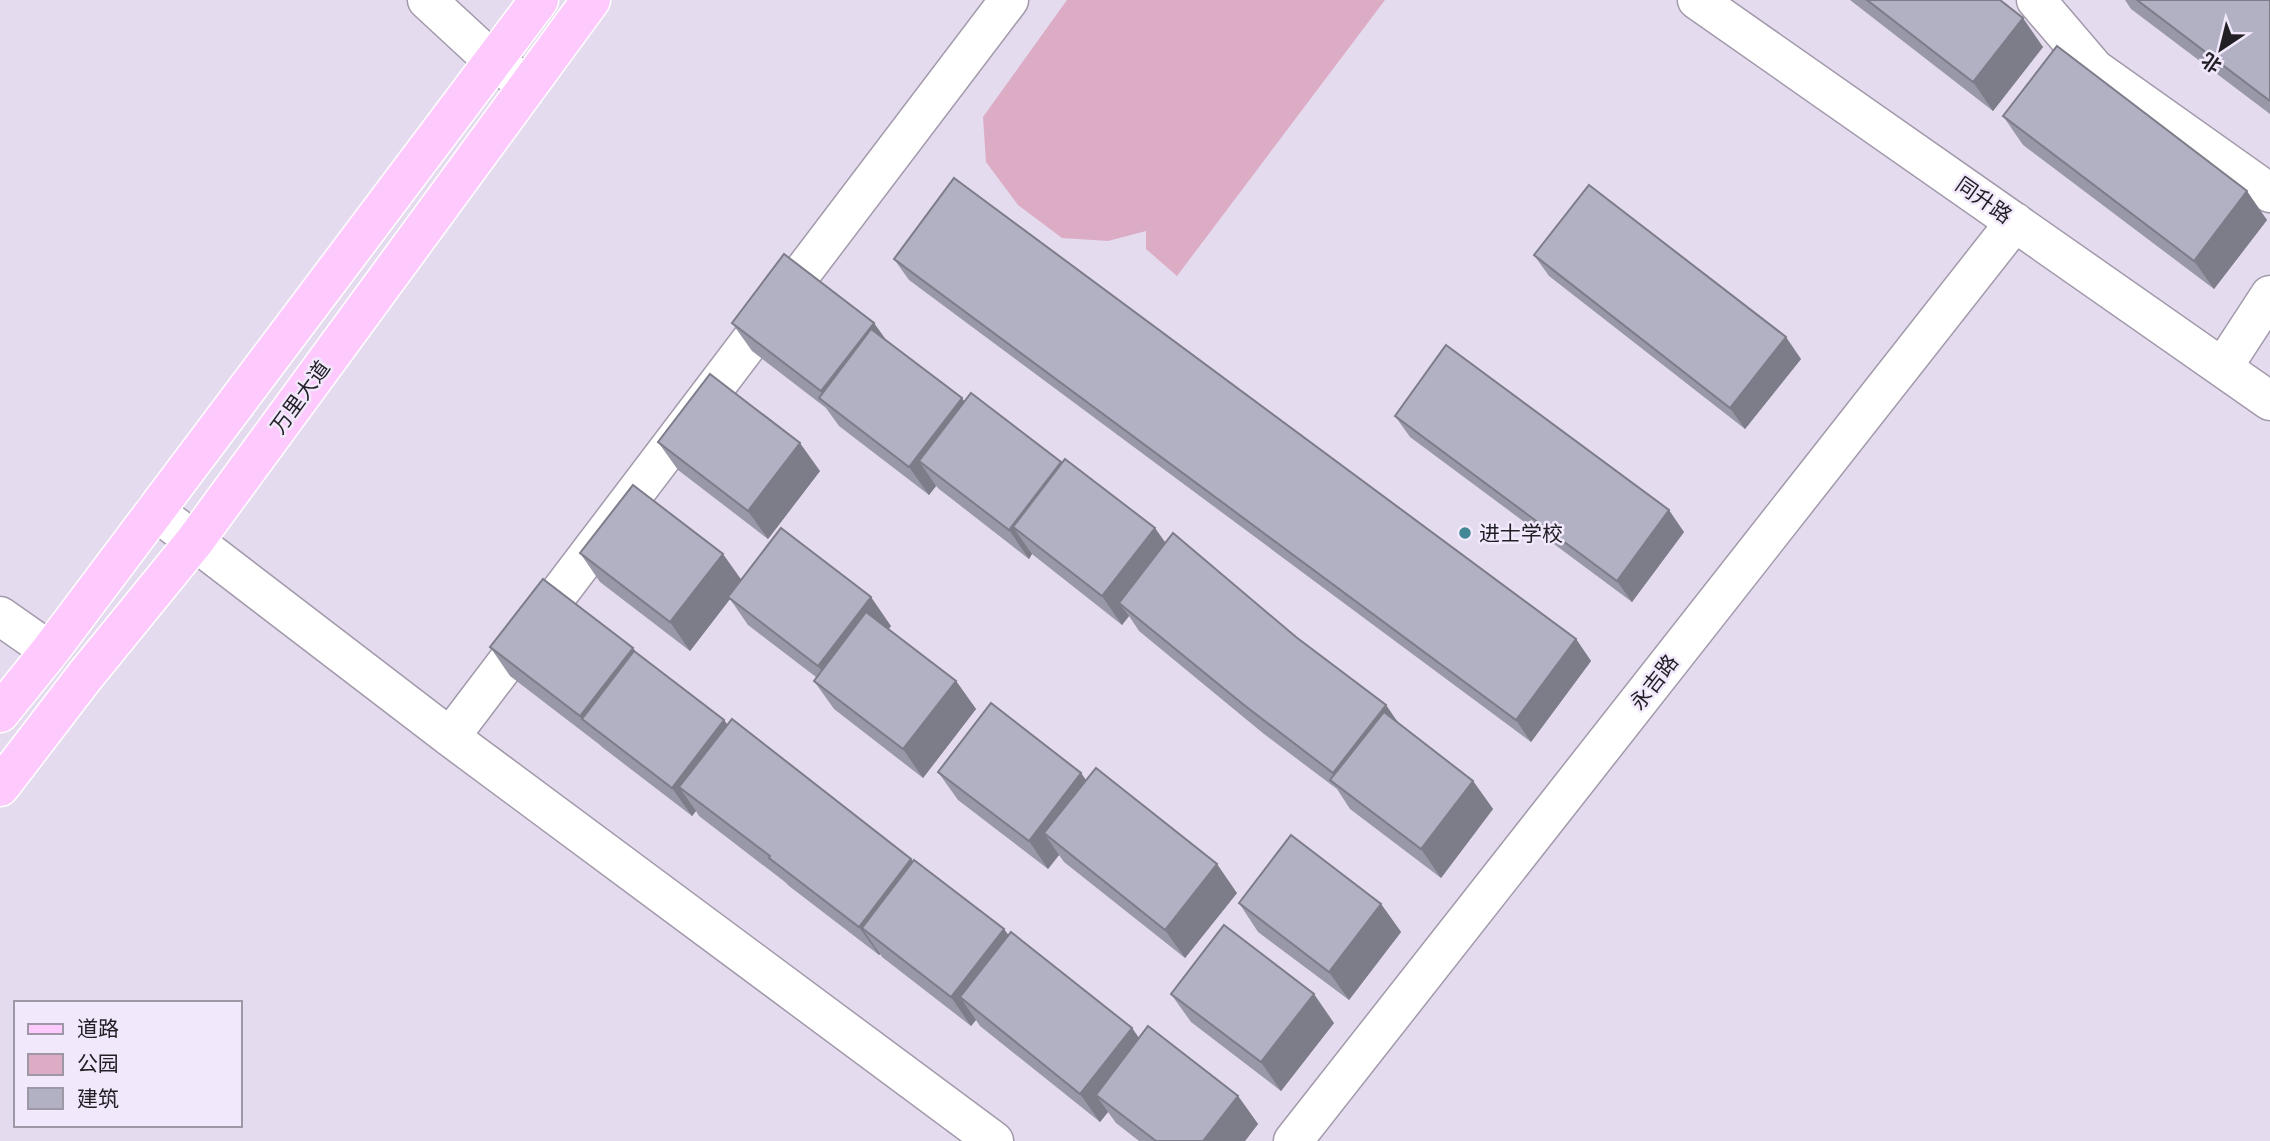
<svg xmlns="http://www.w3.org/2000/svg" width="2270" height="1141" viewBox="0 0 2270 1141" font-family="Rubik,'Noto Sans SC',sans-serif">
<style>
.green{fill:#dcacc4}
.lines{fill:none;stroke-linecap:round;stroke-linejoin:round}
.minor-casing{stroke:#a299ab;stroke-width:41}
.major-casing{stroke:#fff;stroke-width:41}
.minor{stroke:#fff;stroke-width:38}
.major{stroke:#fecafd;stroke-width:38}
.wall{fill:#9998a9}
.shaded-wall{fill:#7d7c89}
.building{fill:#b2b1c4;stroke:#7d7c89;stroke-width:2}
.poi-dot{fill:#428795;stroke:#f2e8fc;stroke-width:2.5}
.labels{text-anchor:middle;dominant-baseline:central;stroke-width:5;stroke-linejoin:round;paint-order:stroke}
.street-label{font-size:21px;fill:#211e24;stroke:#f2e8fc}
.poi-label{font-size:21px;fill:#211e24;stroke:#f2e8fc;text-anchor:start}
</style>
<rect width="100%" height="100%" fill="#e5dbee"/>
<path class="green" d="M1067,0H1385L1177,276L1146,249V231L1108,241L1062,238L1018,205L986,162L983,117Z"/>
<g class="lines">
<defs>
<path id="minor" d="M427,0L493,61L528,85
M1697,0L2270,401
M2036,0L2095,69L2270,193
M2223,367L2270,295
M155,511L450,737L994,1141
M0,616L50,651
M450,737L1009,0
M1293,1141L2015,222"/>
<path id="major" d="M0,713L50,651L539,0
M0,787L85,676L194,542L591,0"/>
</defs>
<use href="#minor" class="minor-casing"/>
<use href="#major" class="major-casing"/>
<use href="#minor" class="minor"/>
<use href="#major" class="major"/>
</g>
<path class="wall" d="M1850,0H2000L2043,47L1993,111Z
M2125,0H2270V114L2131,9Z
M2003,116L2267,220L2214,289L2023,145Z
M1534,255L1801,359L1745,429L1549,276Z
M894,259L1576,639L1591,661L1531,742L909,280Z
M732,323H874L886,341L962,398L964,402L1061,462L1155,528L1165,543L1296,637L1386,705L1398,723L1473,781L1493,809L1441,878L1350,809L1337,789L1264,734L1139,631L1129,616L1122,625L1032,554L1029,559L939,489L936,486L929,495L839,426L826,408L752,351Z
M1395,416L1684,532L1632,602L1410,437Z
M658,442L820,471L768,539L678,470Z
M580,553L741,580L891,626L888,629L956,681L976,709L923,778L834,709L814,681L816,677L748,625L730,599L690,651L600,582Z
M490,647L636,652L724,720L727,724L911,859L913,861L1004,929L1009,936L1132,1028L1139,1038L1238,1096L1258,1124L1245,1141H1139L1116,1123L1108,1112L1100,1122L980,1026L976,1020L971,1026L882,957L880,954L879,955L789,886L785,882L699,816L696,811L692,816L602,747L600,745L510,676Z
M938,772L1081,773L1086,781L1237,893L1185,958L1064,862L1059,855L1048,869L958,800Z
M1239,903L1381,904L1401,932L1349,1000L1258,932Z
M1171,994L1334,1023L1281,1091L1191,1022Z"/>
<path class="shaded-wall" d="M2023,18L2043,47L1993,111L1973,82Z
M2247,191L2267,220L2214,289L2194,261Z
M874,323L894,351L834,409L821,391Z
M1786,337L1801,359L1745,429L1730,408Z
M962,398L982,427L919,461L936,486L929,495L909,467Z
M800,443L820,471L768,539L748,511Z
M1061,462L1081,490L1013,527L1032,554L1029,559L1009,530Z
M1669,510L1684,532L1632,602L1617,581Z
M1155,528L1175,556L1119,603L1129,616L1122,625L1102,596Z
M723,554L743,582L728,597L730,599L690,651L670,622Z
M871,597L891,626L838,694L818,666Z
M1576,639L1591,661L1531,742L1516,720Z
M633,648L653,676L582,719L580,716Z
M956,681L976,709L923,778L903,749Z
M1386,705L1406,734L1347,793L1333,773Z
M724,720L744,748L679,787L696,811L692,816L672,788Z
M1081,773L1101,801L1044,833L1059,855L1048,869L1029,841Z
M1473,781L1493,809L1441,878L1421,849Z
M911,859L931,887L862,928L880,954L879,955L859,927Z
M1217,864L1237,893L1185,958L1165,930Z
M1381,904L1401,932L1349,1000L1329,972Z
M1004,929L1024,957L960,997L976,1020L971,1026L951,997Z
M1314,994L1334,1023L1281,1091L1261,1062Z
M1132,1028L1152,1057L1096,1095L1108,1112L1100,1122L1080,1094Z
M1238,1096L1258,1124L1245,1141H1203Z"/>
<path class="building" d="M1867,0H2000L2023,18L1973,82Z
M2137,0H2270V101Z
M2057,46L2247,191L2194,261L2003,116Z
M954,178L1576,639L1516,720L894,259Z
M1589,185L1786,337L1730,408L1534,255Z
M784,254L874,323L821,391L732,323Z
M871,329L962,398L909,467L819,398Z
M1446,345L1669,510L1617,581L1395,416Z
M710,374L800,443L748,511L658,442Z
M971,393L1061,462L1009,530L919,461Z
M1065,459L1155,528L1102,596L1013,527Z
M633,485L723,554L670,622L580,553Z
M781,528L871,597L818,666L728,597Z
M1173,533L1296,637L1386,705L1333,773L1244,705L1119,603Z
M543,579L633,648L580,716L490,647Z
M866,612L956,681L903,749L814,681Z
M634,651L724,720L672,788L582,719Z
M991,703L1081,773L1029,841L938,772Z
M1384,712L1473,781L1421,849L1330,780Z
M732,719L911,859L859,927L769,858L770,856L679,787Z
M1096,768L1217,864L1165,930L1044,833Z
M1291,835L1381,904L1329,972L1239,903Z
M914,860L1004,929L951,997L862,928Z
M1224,925L1314,994L1261,1062L1171,994Z
M1011,932L1132,1028L1080,1094L960,997Z
M1148,1026L1238,1096L1203,1141H1156L1096,1095Z"/>
<circle class="poi-dot" cx="1465" cy="533" r="7"/>
<g class="labels">
<g class="street-label">
<text transform="translate(1984 200) rotate(35)">同升路</text>
<text transform="translate(300 397) rotate(-54)">万里大道</text>
<text transform="translate(1654 682) rotate(-52)">永吉路</text>
</g>
<g class="poi-label">
<text x="1479" y="533">进士学校</text>
</g>
</g>
<rect x="14" y="1001" width="228" height="126" fill="#f2e8fc" stroke="#9e97a6" stroke-width="2"/>
<rect x="28" y="1024" width="35" height="10" fill="#fecafd" stroke="#9e97a6" stroke-width="2"/>
<text x="77" y="1036" font-size="21" fill="#211e24">道路</text>
<rect x="28" y="1054" width="35" height="21" fill="#dcacc4" stroke="#9e97a6" stroke-width="2"/>
<text x="77" y="1071" font-size="21" fill="#211e24">公园</text>
<rect x="28" y="1088" width="35" height="21" fill="#b2b1c4" stroke="#9e97a6" stroke-width="2"/>
<text x="77" y="1106" font-size="21" fill="#211e24">建筑</text>
<g transform="translate(2221 49) rotate(215)" stroke="#f2e8fc" stroke-width="5" paint-order="stroke">
<path d="M0-5L12 26L0 18L-12 26Z" fill="#211e24"/>
<text y="-10" font-size="19" font-weight="bold" text-anchor="middle" fill="#211e24">北</text>
</g>
</svg>
